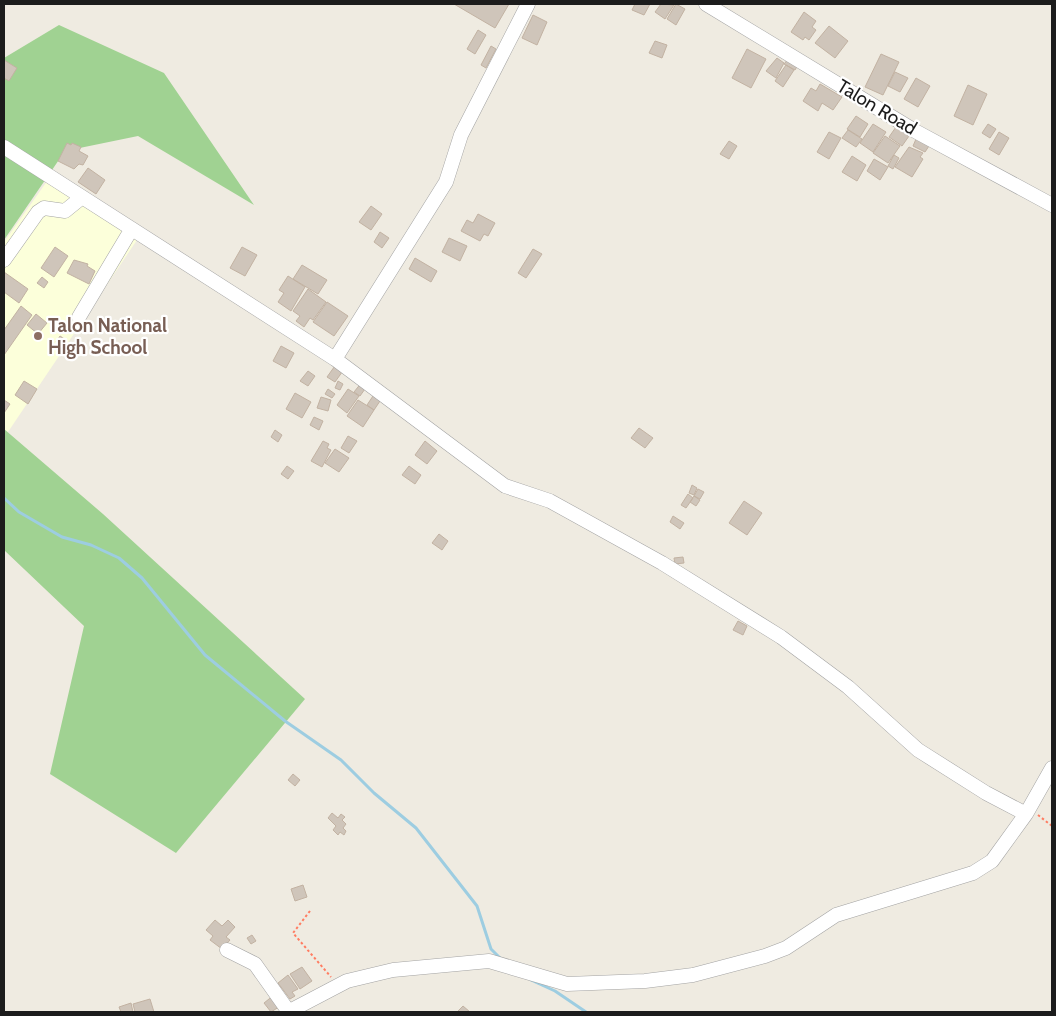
<svg xmlns="http://www.w3.org/2000/svg" width="1056" height="1016" viewBox="0 0 1056 1016" font-family="Cabin,sans-serif">
<style>
.education{fill:#fcffda}
.forest{fill:#a0d292}
.lines{fill:none;stroke-linecap:round;stroke-linejoin:round}
.stream{stroke:#9dcde1;stroke-width:3}
.building{fill:#cfc5ba;stroke:#c2b2a2}
.minor-casing{stroke:#a3a3a3;stroke-width:15}
.path{stroke:#ff7d62;stroke-width:2;stroke-dasharray:2.5 2.5;stroke-linecap:butt}
.minor{stroke:#fff;stroke-width:14}
.education-dot{fill:#8d6e63;stroke:#fff;stroke-width:2}
.labels{text-anchor:middle;dominant-baseline:central;stroke-width:4.5;stroke-linejoin:round;paint-order:stroke}
.street-label{font-size:19px;fill:#1c1c1c;stroke:#fff}
.education-label{font-size:19px;font-weight:bold;fill:#785e54;stroke:#fff;text-anchor:start}
</style>
<rect width="100%" height="100%" fill="#efebe1"/>
<path class="education" d="M50,177L139,237L8,432L4,429V242Z"/>
<path class="forest" d="M59,25L164,73L254,205L138,136L65,151L4,240V58Z
M4,429L103,514L305,699L176,853L50,774L84,626L4,550Z"/>
<g class="lines">
<path class="stream" d="M4,498L19,512L62,537L91,545L119,558L142,578L205,655L285,721L341,760L374,793L416,828L477,906L491,949L500,958
M531,980L555,991L586,1012"/>
</g>
<path class="building" d="M454,4H509L495,28Z
M635,4H650L644,15L632,10Z
M661,4L674,5L665,19L655,12Z
M676,4L685,9L676,25L667,19Z
M804,12L816,21L812,27L816,30L809,40L805,37L803,40L791,32Z
M533,15L547,22L537,45L522,38Z
M829,26L848,41L835,58L815,43Z
M478,30L486,35L475,54L467,49Z
M655,41L667,45L662,58L649,53Z
M491,46L496,49L486,68L481,65Z
M747,49L766,59L751,88L732,78Z
M881,54L899,62L883,95L865,87Z
M777,58L784,63L776,78L766,71Z
M788,59L798,65L795,70L784,64Z
M4,60L17,68L9,81L4,78Z
M786,65L794,70L783,87L775,81Z
M895,72L908,78L900,92L888,86Z
M916,78L930,86L918,107L904,99Z
M820,84L842,97L833,110L822,103L818,111L803,101L811,88L816,91Z
M968,85L987,94L973,125L954,116Z
M856,116L868,124L860,137L847,129Z
M873,124L886,132L873,152L860,143Z
M988,124L996,129L990,138L982,133Z
M896,127L909,136L902,146L889,137Z
M848,130L862,139L856,147L842,138Z
M829,132L841,138L829,159L817,152Z
M999,132L1009,138L999,155L989,149Z
M885,136L900,146L888,163L873,153Z
M916,139L929,146L925,152L913,146Z
M729,141L737,146L729,159L720,154Z
M67,143L71,145L72,143L81,147L79,151L88,156L83,165L79,164L74,169L58,161Z
M909,147L923,153L920,157L923,159L912,177L895,167Z
M894,155L899,158L893,169L888,166Z
M852,156L866,165L857,181L842,172Z
M874,159L888,167L880,180L867,171Z
M88,168L105,180L96,194L78,182Z
M371,206L382,214L371,230L359,222Z
M478,214L495,223L488,236L484,234L480,241L461,231L467,220L473,223Z
M380,232L389,238L382,248L374,242Z
M449,238L467,246L460,261L442,252Z
M55,247L68,256L54,277L41,268Z
M242,247L257,255L245,276L230,268Z
M533,249L542,254L526,278L518,273Z
M415,258L437,271L431,282L409,269Z
M74,260L88,264L87,266L95,271L89,284L67,273Z
M302,265L327,280L318,294L293,279Z
M4,272L28,289L19,303L4,292Z
M288,276L305,287L291,311L278,302L284,293L279,290Z
M42,277L48,282L44,288L37,283Z
M308,289L326,302L313,320L310,318L304,327L296,321L300,316L293,311Z
M327,302L348,316L334,336L313,322Z
M21,306L32,315L4,355V330Z
M36,314L47,323L38,334L27,325Z
M60,336L66,340L62,346L56,342Z
M281,346L294,353L286,368L273,361Z
M337,363L345,368L335,382L327,377Z
M308,371L315,376L308,386L300,381Z
M24,381L37,389L28,404L15,395Z
M338,381L343,384L340,390L335,388Z
M362,382L367,386L360,396L354,392Z
M328,389L335,394L332,398L325,394Z
M348,389L359,396L347,413L337,405Z
M295,393L311,402L302,418L286,409Z
M375,393L382,398L374,410L367,405Z
M321,397L331,400L328,411L317,408Z
M4,400L10,404L4,413Z
M358,400L374,410L363,427L347,416Z
M314,417L323,421L319,430L310,425Z
M639,428L653,438L645,448L631,438Z
M275,430L282,435L278,442L271,437Z
M348,436L357,441L349,453L341,448Z
M323,441L329,444L327,448L331,450L322,467L311,461Z
M425,441L437,451L427,464L415,455Z
M335,449L349,458L339,472L325,463Z
M287,466L294,471L288,479L281,474Z
M409,466L421,475L415,484L402,475Z
M692,485L697,488L694,495L689,493Z
M698,489L704,492L700,499L694,496Z
M688,494L693,498L686,508L681,505Z
M694,496L700,500L696,506L690,502Z
M744,501L762,513L747,535L729,523Z
M673,516L684,523L680,529L670,522Z
M439,534L448,541L442,550L432,543Z
M683,557L684,563L675,564L674,558Z
M738,621L747,626L743,635L733,630Z
M293,774L300,780L295,786L288,780Z
M332,813L338,818L341,814L345,817L342,820L346,824L343,828L346,831L344,835L340,832L338,835L333,830L336,826L328,818Z
M303,885L307,897L295,901L291,889Z
M215,920L222,926L228,920L235,927L226,937L230,940L222,949L210,940L213,936L206,930Z
M252,935L256,941L251,944L247,938Z
M302,967L312,981L300,989L290,974Z
M288,975L298,989L292,992L295,996L290,999L278,983Z
M274,995L282,1005L271,1012L264,1003Z
M150,999L154,1012H135L133,1004Z
M131,1003L133,1012H121L119,1007Z
M463,1006L470,1012H457Z"/>
<g class="lines">
<defs>
<path id="minor" d="M706,4L915,131L1052,205
M4,147L335,359L505,486L550,501L662,563L781,637L848,687L918,750L986,793L1026,814
M4,260L38,212L44,208L65,211L81,198
M79,317L131,230
M335,359L446,182L461,135L528,4
M227,950L255,964L289,1012
M288,1012L347,981L393,970L489,961L567,984L645,981L693,975L765,956L786,948L836,915L973,873L992,861L1026,814L1052,768"/>
</defs>
<use href="#minor" class="minor-casing"/>
<path class="path" d="M1038,815L1052,826
M310,911L293,933L331,977"/>
<use href="#minor" class="minor"/>
</g>
<circle class="education-dot" cx="38" cy="336" r="5"/>
<g class="labels">
<g class="street-label">
<text transform="translate(877 107) rotate(31)">Talon Road</text>
</g>
<g class="education-label">
<text x="48" y="325">Talon National<tspan x="48" dy="22">High School</tspan></text>
</g>
</g>
<rect width="1056" height="1016" fill="none" stroke="#1c1c1c" stroke-width="10"/>
</svg>
